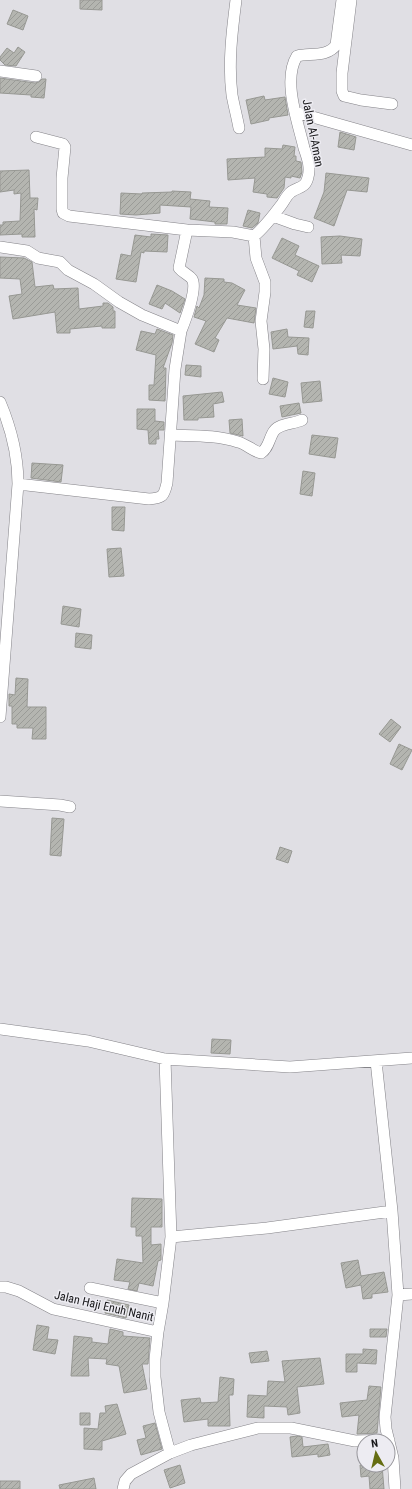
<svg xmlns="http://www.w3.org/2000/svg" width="412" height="1489" viewBox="0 0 412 1489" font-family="'Roboto Condensed',sans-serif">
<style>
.building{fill:url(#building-hatch);stroke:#979893}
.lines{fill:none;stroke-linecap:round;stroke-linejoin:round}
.street-casing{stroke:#848388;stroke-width:12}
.street{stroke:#fff;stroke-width:11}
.labels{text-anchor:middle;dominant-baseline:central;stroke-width:3;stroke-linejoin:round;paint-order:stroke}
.street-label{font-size:12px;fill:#161618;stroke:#edecf2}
</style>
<defs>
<pattern id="building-hatch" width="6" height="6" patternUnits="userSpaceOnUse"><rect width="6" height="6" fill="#b4b5b0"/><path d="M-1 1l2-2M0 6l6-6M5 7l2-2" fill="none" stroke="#9a9b97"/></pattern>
</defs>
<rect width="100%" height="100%" fill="#e0dfe4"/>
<path class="building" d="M80,0H102V10L80,9Z
M13,10L28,16L23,30L7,24Z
M18,47L25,52L16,66L5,65L0,60V57L7,48L14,53Z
M0,78L35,83L39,82L42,79H46L44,98L31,97V95L0,93Z
M264,96L265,100L285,97L288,115L269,118V120L251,124L246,100Z
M340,132L356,137L354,150L338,147Z
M283,145L295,147L294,156H296V161L301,162L302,172L300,178L291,176V178L285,177L284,188L277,198L267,197V194L253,192L255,178L228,180L227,159L265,157V148L282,149Z
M29,170L30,198H38L37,210L34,209L35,237H22V234L0,235V225H3V222L20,221L21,193L14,194V190L0,192V171Z
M326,173L369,178L367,192L347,190L334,226L314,218L324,192Z
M172,191L191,192L190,199L210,201L209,207L228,208L227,224H215V222L190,219L191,207L160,205V213L136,215L120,214L121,193L142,194V193L172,192Z
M248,210L260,213L258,223L252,228L243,226Z
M151,234L168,235L167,252L144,251V253L141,252L136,282L116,279L121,254L131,256L135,235L151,237Z
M340,236L362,239L360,256L341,255L342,263L322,264L321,237Z
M282,238L299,246L295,255L319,266L312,282L297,275L299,271L272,258Z
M0,257L24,258L32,262L35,287L53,285L54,289L78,288L79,309L103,306V303H108L113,307V311H115V328H102V326L70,329V333H57L55,312L13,319L9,296L22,294L20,279L0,278Z
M205,278L224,279V282L232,283L245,290L237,305L256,308L254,323L227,318L215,338L219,340L214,352L195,344L206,321L194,317L197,306L199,308L204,295Z
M157,285L172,291L185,299L180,313L165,303L162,309L149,304Z
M306,311H315L313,328L304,327Z
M157,329L173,335L172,343L163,368H166L165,401L149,400V385H154L156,355L136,350L141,331L155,334Z
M287,329L288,337L309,338L308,355L298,354L297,345V346L273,349L271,332Z
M186,365L201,366V377L185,375Z
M273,378L288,382L285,397L269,394Z
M320,381L322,401L303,403L301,383Z
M222,392L224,402L213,404L214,417L198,418V420H184L183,396Z
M299,403L301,413L282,417L280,406Z
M137,409H155V421L164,422V430H158L159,439H156V444H149L148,430L137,429Z
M242,419L243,436L230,433L229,420Z
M312,435L338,438L335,458L309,454Z
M32,463L63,465L61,482L31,478Z
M303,471L315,473L312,496L300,494Z
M112,507H125L124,531L112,530Z
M121,548L124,576L109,577L107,549Z
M63,606L81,609L79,627L61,624Z
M76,633L92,635L91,649L75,647Z
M16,678L28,679L27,707H46V739H32L33,728H17V724H12V706H9V694L15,695Z
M391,719L401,727L390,742L379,734Z
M399,744L412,750L402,770L390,764Z
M52,818L64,819L61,856L50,855Z
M280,847L292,851L288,863L276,859Z
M212,1039L231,1040L230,1054L211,1053Z
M132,1198L162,1199V1227H151V1245L161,1244V1260L158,1261L153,1286L139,1283L137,1291L128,1289L130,1282L114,1280L117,1259L143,1263L142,1236H136V1227H131Z
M358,1260L361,1276L384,1272L388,1292L372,1294V1298L363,1299L361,1285L346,1288L341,1263Z
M107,1300L129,1305L126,1318L105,1313Z
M37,1325L49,1327L47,1339L58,1340L55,1354L33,1350Z
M110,1329L123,1332V1336L150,1338L148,1364H142L147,1389L124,1393L119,1366L106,1364L107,1359L88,1358L89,1376H71L74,1336L92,1338V1342L108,1344Z
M370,1329H387L386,1337H370Z
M363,1349L377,1350L376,1364L357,1363V1372H346V1354H363Z
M267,1351L269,1361L251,1363L249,1353Z
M320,1358L324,1384L297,1387L300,1413L288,1415L287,1407L264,1406V1418L247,1417L248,1395L267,1396L268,1381L285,1382L282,1361Z
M220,1377L234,1379L233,1395H229L230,1426H208V1419L184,1422L181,1400L200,1398L201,1403L218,1402Z
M369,1386L381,1387L377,1433L357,1434L359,1415L342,1417L340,1403L367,1400Z
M117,1404L126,1434L102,1441V1450L84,1449V1428L98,1429L100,1413H106L105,1406Z
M80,1413H90V1425H80Z
M155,1423L162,1449L141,1455L137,1440L146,1438L143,1426Z
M297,1436L302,1437L303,1447L328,1444L330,1455L318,1457V1454L292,1457L290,1437Z
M180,1465L185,1483L170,1488L164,1470Z
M360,1465H382L384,1489H370L369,1476L361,1477Z
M94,1478L96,1489H60L59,1485Z
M0,1481H20V1489H0Z"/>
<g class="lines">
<defs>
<path id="street" d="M236,0C232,31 228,64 232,95C234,106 237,117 239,128
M351,0L342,73V91L344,96L361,100L392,104
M0,71L36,76
M295,112L412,145
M36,137L63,144L65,147L62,178V209L63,213L69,216L187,230
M273,216L295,224L308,227
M254,236L256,258L265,282V292L261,321L264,349L263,379
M0,247L27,251L38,258L60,262L68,270L94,284L119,302L142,315L181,331C185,321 198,288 192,279C189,275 183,273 179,268L187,230L233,232L254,236C265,227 273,216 282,204C284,201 287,195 291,192C298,187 306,188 308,177C311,167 307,157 304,148C298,122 282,80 297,56C310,53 328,57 336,45L342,0
M0,402C11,428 18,455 18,484L0,717
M171,435C193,436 217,435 238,442C246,444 253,451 261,453C269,448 269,438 274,431C280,423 294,424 302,420
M18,484L149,499C163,498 164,496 167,483L175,369L181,331
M0,801L60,805L70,807
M0,1029L88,1041L165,1059L290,1067L412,1058
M376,1061L392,1211L398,1295L385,1417L386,1429L393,1458L395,1489
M171,1237L267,1228L392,1211
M0,1287H6L19,1291L53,1309L158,1332
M90,1288L163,1303
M398,1295L412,1294
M170,1453L191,1445L258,1428H291L355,1441L389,1440
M123,1489L125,1481L131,1474L170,1453L159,1412L155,1377V1359L158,1332L163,1303L171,1237L165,1059"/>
</defs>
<use href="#street" class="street-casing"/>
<use href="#street" class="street"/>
</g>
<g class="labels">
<g class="street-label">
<text transform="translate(313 133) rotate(79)">Jalan Al-Aman</text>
<text transform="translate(104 1306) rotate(13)">Jalan Haji Enuh Nanit</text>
</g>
</g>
<g transform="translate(376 1453) rotate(352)"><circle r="19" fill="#edecf2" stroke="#97969b"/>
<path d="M0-3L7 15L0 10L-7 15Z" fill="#656d12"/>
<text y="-6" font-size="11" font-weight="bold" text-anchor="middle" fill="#161618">N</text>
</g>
</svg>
